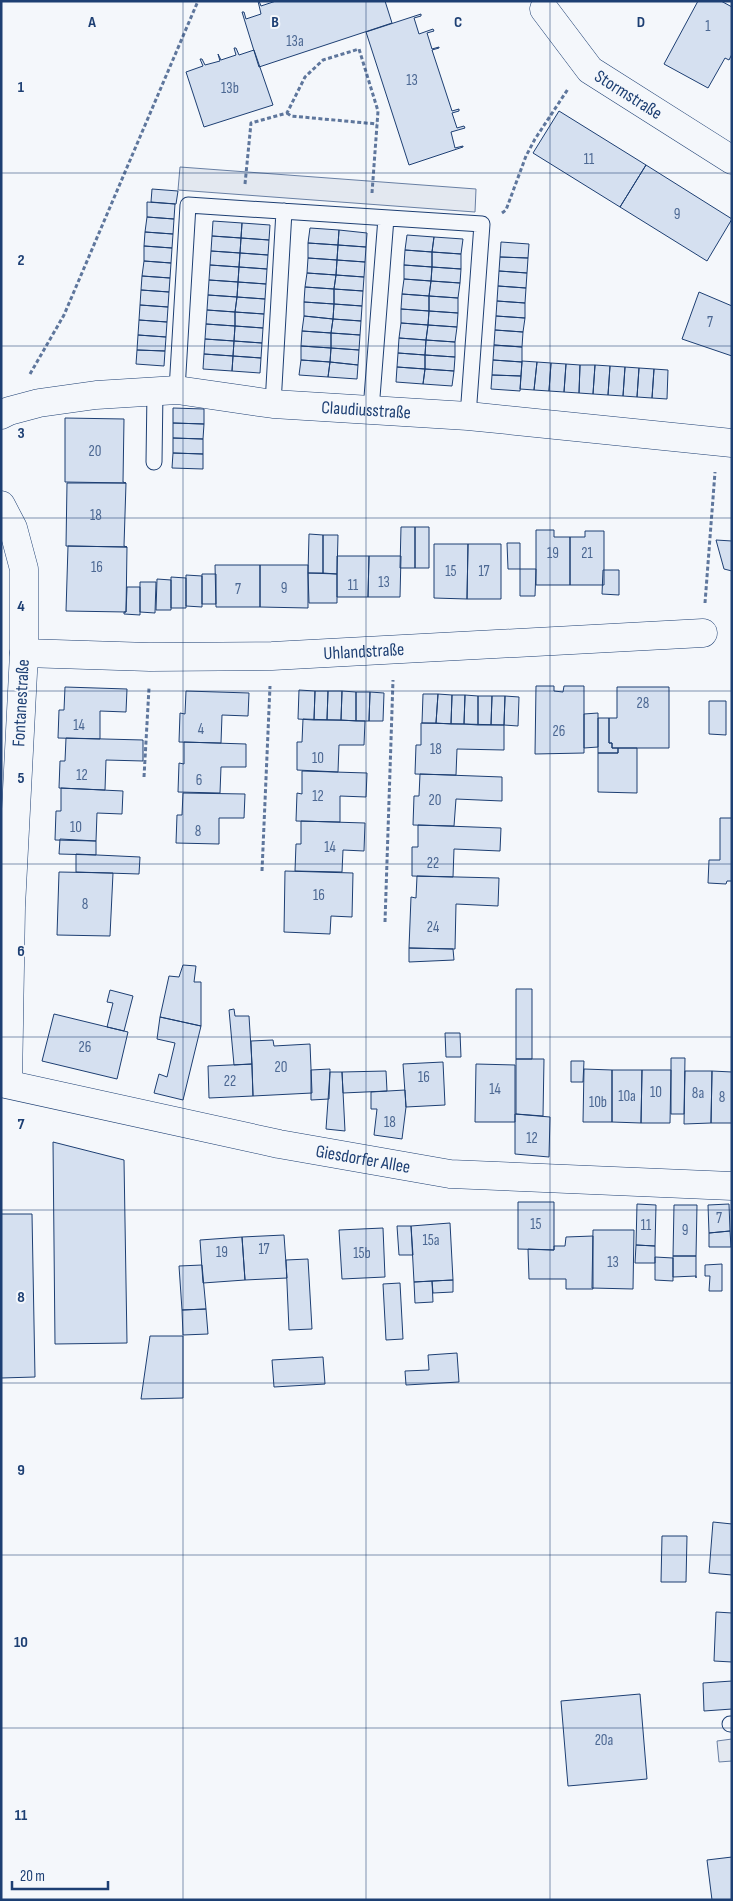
<svg xmlns="http://www.w3.org/2000/svg" width="733" height="1901" viewBox="0 0 733 1901" font-family="'Sofia Sans Condensed',sans-serif">
<style>
.parking{fill:#e3e8f0;stroke:#687fa3}
.building{fill:#d5e0f0;stroke:#1d3f73}
.lines{fill:none;stroke-linecap:round;stroke-linejoin:round}
.lane-casing{stroke:#1d3f73;stroke-width:17}
.street-casing{stroke:#1d3f73;stroke-width:29}
.path{stroke:#5e769c;stroke-width:3;stroke-dasharray:4 2.5;stroke-linecap:butt}
.lane{stroke:#f4f7fb;stroke-width:15}
.street{stroke:#f4f7fb;stroke-width:28}
.grid{fill:none;stroke:#1d3f73;stroke-width:1;stroke-opacity:0.55}
.labels{text-anchor:middle;dominant-baseline:central;stroke-width:4;stroke-linejoin:round;paint-order:stroke}
.number-label{font-size:15px;fill:#4b6792}
.street-label{font-size:18px;fill:#1d3f73;stroke:#f4f7fb}
.grid-label{font-size:16px;text-anchor:middle;font-weight:bold;fill:#1d3f73;stroke:#f4f7fb;stroke-width:4;stroke-linejoin:round;paint-order:stroke}
</style>
<rect width="100%" height="100%" fill="#f4f7fb"/>
<path class="parking" d="M180,167L476,189L475,212L178,190Z
M732,1739V1761L719,1762L717,1741Z"/>
<path class="building" d="M258,1H259L261,6L276,1H385L392,23L259,67L242,12H244L246,19L261,14Z
M698,1H721L732,7V54L729,60L725,58L708,88L664,64Z
M421,14V16L414,18L419,34L433,29L434,31L427,33L432,49L439,47V48L432,50L452,111L459,109V111L452,113L457,128L464,126L465,128L451,132L455,148L463,146V147L409,165L366,32Z
M234,48H236L239,55L254,50L273,105L204,127L186,72L203,66L200,59H202L205,65L220,61L218,54L221,60L236,55Z
M559,111L646,165L620,207L533,153Z
M646,165L732,219L707,261L620,207Z
M152,189L178,191L176,204L151,202Z
M147,202L175,204L174,219L147,217Z
M147,217L174,219L173,234L145,232Z
M213,221L242,223L241,238L212,236Z
M242,223L270,225L269,240L241,238Z
M310,228L339,230L338,245L308,243Z
M339,230L367,233L366,247L338,245Z
M145,232L173,234L172,248L144,246Z
M407,235L434,237L432,252L405,250Z
M212,236L241,238L240,253L211,251Z
M434,237L463,239L461,254L432,252Z
M241,238L269,240L268,255L240,253Z
M501,242L529,244L528,258L500,257Z
M308,243L338,245L337,260L308,258Z
M338,245L366,247L365,262L337,260Z
M144,246L172,248L171,263L144,261Z
M405,250L432,252V267L404,265Z
M211,251L240,253L239,267L210,265Z
M432,252L461,254V269L432,267Z
M240,253L268,255L267,269L239,267Z
M500,257L528,258L527,273L499,271Z
M308,258L337,260L336,275L307,273Z
M337,260L365,262L364,277L336,275Z
M144,261L171,263L170,278L142,276Z
M210,265L239,267L238,282L209,280Z
M404,265L432,267L431,281L404,279Z
M239,267L267,269L266,284L238,282Z
M432,267L461,269L460,283L431,281Z
M499,271L527,273L526,288L498,286Z
M307,273L336,275L334,289L305,287Z
M336,275L364,277L363,291L334,289Z
M142,276L170,278L169,292L141,290Z
M404,279L431,281L429,296L402,294Z
M209,280L238,282L237,297L208,295Z
M431,281L460,283L458,298L429,296Z
M238,282L266,284L265,299L237,297Z
M498,286L526,288L525,303L497,301Z
M305,287L334,289V304L304,302Z
M334,289L363,291L362,306L334,304Z
M141,290L169,292L168,307L140,305Z
M699,292L732,306V356L682,339Z
M402,294L429,296V311L401,309Z
M208,295L237,297L235,312L207,310Z
M429,296L458,298V313L429,311Z
M237,297L265,299L264,314L235,312Z
M497,301L525,303V318L496,316Z
M304,302L334,304L333,319L304,316Z
M334,304L362,306L361,321L333,319Z
M140,305L168,307L167,322L139,320Z
M401,309L429,311L428,325L401,323Z
M207,310L235,312V326L206,324Z
M429,311L458,313L457,327L428,325Z
M235,312L264,314L263,328L235,326Z
M304,316L333,319L331,333L302,331Z
M496,316L525,318L523,332L495,330Z
M333,319L361,321L360,335L331,333Z
M139,320L167,322L166,337L138,335Z
M401,323L428,325L426,340L399,338Z
M206,324L235,326L234,341L205,339Z
M428,325L457,327L455,342L426,340Z
M235,326L263,328L262,343L234,341Z
M495,330L523,332L522,347L494,345Z
M302,331L331,333V348L301,346Z
M331,333L360,335L359,350L331,348Z
M138,335L166,337L165,351L137,350Z
M399,338L426,340L425,355L398,353Z
M205,339L234,341L233,356L204,354Z
M426,340L455,342V357L425,355Z
M234,341L262,343L261,358L233,356Z
M494,345L522,347V362L493,360Z
M301,346L331,348L330,362L301,360Z
M331,348L359,350L358,365L330,362Z
M137,350L165,351L164,366L136,364Z
M398,353L425,355V369L397,367Z
M204,354L233,356L232,371L203,369Z
M425,355L455,357L454,371L425,369Z
M233,356L261,358L260,373L232,371Z
M301,360L330,362L328,377L299,375Z
M493,360L522,362L521,376L492,375Z
M522,361L537,362L534,390L520,389Z
M330,362L358,365L357,379L328,377Z
M537,362L551,363L549,391L534,390Z
M551,363L566,364L564,392L549,391Z
M566,364L580,365L579,393L564,392Z
M580,365H595L593,394L579,393Z
M595,365L610,366L608,395L593,394Z
M610,366L625,367L623,396L608,395Z
M397,367L425,369L423,384L396,382Z
M625,367L639,368L637,397L623,396Z
M639,368L654,369L652,398L637,397Z
M425,369L454,371L452,386L423,384Z
M654,369L668,370L667,399L652,398Z
M492,375L521,376L520,391L491,389Z
M173,408L204,409V424L173,423Z
M65,418L124,419L123,482L126,483L65,482Z
M173,423L204,424L203,439L173,438Z
M173,438L203,439V454L173,453Z
M173,453L203,454V469L172,468Z
M67,483H126L124,546L127,547L66,546Z
M401,527H415V568H400Z
M415,527H429V568H415Z
M536,530H554V537H570V585H536Z
M585,531H604V585H570V537H585Z
M309,534L323,535V573H308Z
M323,535H338L337,574L323,573Z
M716,540L732,541V571L724,569Z
M507,543H520V569H508Z
M434,544H468L467,599L434,598Z
M468,544H501V599H467Z
M68,546L127,547L126,612L66,611Z
M337,556H369L368,597H337Z
M369,556H401L400,597H368Z
M215,565H260V607H216Z
M260,565H308V608L260,607Z
M520,569H536L535,596H520Z
M603,570H619V595L602,594Z
M308,573L337,574V603H309Z
M202,574H216V604H202Z
M186,575L202,576V607L186,606Z
M171,577L186,578V608H171Z
M157,579L171,580V610H156Z
M140,582H156L155,613L140,612Z
M127,587H140V615L124,614V612H126Z
M536,686H554V691L563,692L564,686H584V753L535,754Z
M65,687L127,689L126,712L100,711V739L58,738L59,710H64Z
M617,687H669V748H612V743H609V718H617Z
M299,690L315,691L314,720L298,719Z
M186,691L249,693L248,716L222,715L221,743L179,742L180,713L185,714Z
M315,691H328L327,720H314Z
M328,691H342L341,720H327Z
M342,691L356,692V721L341,720Z
M356,692H370L369,721H356Z
M370,692L384,693L383,721H369Z
M423,694H438L436,723H422Z
M438,694L452,695L451,724L436,723Z
M452,695H465L464,724H451Z
M465,695L478,696V725L464,724Z
M478,696H492L491,725H478Z
M492,696H505L504,725H491Z
M505,696L519,697L518,726L504,725Z
M709,701H726V735L709,734Z
M598,713V747L584,748V714Z
M598,718H609V743H612V748H618V753H598Z
M303,719L365,721L364,745H339L338,772L297,770V742H302Z
M421,723L504,725V750L457,749L456,775L415,774L416,745H421Z
M66,738L143,740V761L106,760L105,790L59,788L60,761H65Z
M184,742L246,744V767H221L220,793L178,792L179,763L184,764Z
M618,748H637V793L598,792V753H618Z
M302,771L367,773L366,797L340,796V822L296,821L297,793L302,794Z
M420,774L502,777V801L456,799L454,826L413,825L414,796H419Z
M61,788L123,791L122,814L97,813L96,841L55,840L56,811H61Z
M183,793L245,794L244,818H219V844L176,843L177,815H182Z
M720,818H732V881H727L726,884L708,883L709,860H720Z
M301,821L365,823L364,851L343,850L342,872L295,871L296,844H301Z
M418,825L501,828L500,851L454,849L453,877L412,876V847H418Z
M60,839L96,841V855L59,854Z
M76,854L140,857L139,874L76,872Z
M285,871L353,873L352,917L331,916L330,934L284,932Z
M59,872L113,873L110,936L57,935Z
M417,876L499,878L498,906L456,904L455,949L409,948L411,897L416,898Z
M409,948L453,949L454,960L409,962Z
M183,965L196,966L194,982H201V1026L160,1017L169,976L179,977Z
M516,989H532V1059H516Z
M110,990L133,996L124,1031L107,1027L113,1003L107,1002Z
M234,1009L235,1016H249L252,1064L234,1065L229,1010Z
M54,1014L128,1032L117,1079L42,1061Z
M160,1017L201,1026L183,1100L154,1093L159,1074L167,1077L175,1043L157,1039Z
M445,1033H460L461,1057H446Z
M273,1040L274,1046L310,1044L312,1093L253,1096L251,1041Z
M671,1058H685L684,1114H671Z
M516,1059H544L543,1116L516,1114Z
M571,1061H584L583,1082H571Z
M443,1062L445,1105L406,1107L403,1064Z
M252,1064L253,1096L209,1098L208,1066Z
M476,1064L515,1065V1122H475Z
M330,1069L329,1099L311,1100V1070Z
M584,1069L612,1070V1122H583Z
M612,1070H642L641,1123L612,1122Z
M642,1070H671L670,1123H641Z
M386,1071L387,1091L343,1093L342,1072Z
M685,1071H712L711,1123L684,1124Z
M712,1071L732,1072V1123H711Z
M330,1072H342L345,1131L326,1129Z
M405,1090L406,1107L402,1139L374,1135L377,1109H371V1092Z
M515,1114L550,1117L549,1157L515,1154Z
M53,1142L124,1160L127,1343L55,1344Z
M518,1202H554V1250L518,1249Z
M637,1204L656,1205L655,1246L636,1245Z
M729,1204L730,1231L709,1233L708,1205Z
M674,1205H697L696,1256H673Z
M1,1214H32L35,1377L1,1378Z
M450,1223L453,1280L414,1282L411,1226Z
M397,1226H411L413,1255H399Z
M383,1228L385,1277L342,1279L339,1230Z
M593,1230H634L633,1289L592,1288Z
M730,1231L731,1247H709V1233Z
M284,1235L287,1278L245,1280L242,1237Z
M593,1236V1289H566V1279H529L528,1249L554,1250V1246H565L566,1237Z
M242,1237L245,1280L203,1283L200,1240Z
M636,1245L655,1246V1263H635Z
M673,1256H696V1278V1276L673,1277Z
M655,1257L673,1258V1281L655,1280Z
M308,1259L312,1329L289,1330L286,1260Z
M722,1264V1291H709L710,1276H705V1265Z
M202,1265L206,1309L182,1310L179,1266Z
M453,1280V1292L433,1293L432,1281Z
M432,1281L433,1302L415,1303L414,1282Z
M400,1283L403,1339L386,1340L383,1284Z
M206,1309L208,1334L183,1335L182,1310Z
M150,1336H183V1398L141,1399Z
M457,1353L459,1382L406,1385L405,1371L429,1370L428,1355Z
M323,1357L325,1384L274,1387L272,1360Z
M713,1522L732,1524V1575L709,1573Z
M662,1536H687L686,1582H661Z
M716,1612L732,1613V1662L714,1661Z
M732,1681V1709L704,1711L703,1683Z
M640,1694L647,1779L568,1786L561,1701Z
M732,1857V1900H712L707,1860Z"/>
<g class="lines">
<defs>
<path id="lane" d="M177,390L188,205L482,224L468,416
M273,404L284,211
M371,410L386,218
M154,462L155,391
M730,1724H732"/>
<g id="street">
<path id="s1" d="M544,9L590,70L732,160"/>
<path id="s2" d="M1,415L9,411L39,403L96,395L177,390L273,404L468,416L732,443"/>
<path d="M1,505L13,528L24,569V653L11,907L8,1084"/>
<path id="s3" d="M24,653L150,657L272,656L703,633"/>
<path id="s4" d="M1,1083L279,1144L450,1174L732,1186"/>
</g>
</defs>
<use href="#lane" class="lane-casing"/>
<use href="#street" class="street-casing"/>
<path class="path" d="M287,113L291,116L377,124
M245,184L251,123L287,113L305,77L323,60L359,49L378,111L372,193
M502,213L506,210L526,156L535,139L568,89
M30,374L64,315L198,1
M705,603L715,472
M144,777L149,688
M262,871L270,686
M385,922L393,680"/>
<use href="#lane" class="lane"/>
<use href="#street" class="street"/>
</g>
<path class="grid" d="M183,1V1900M366,1V1900M550,1V1900M1,173H732M1,346H732M1,518H732M1,691H732M1,864H732M1,1037H732M1,1210H732M1,1383H732M1,1555H732M1,1728H732"/>
<g class="labels">
<g class="number-label">
<text x="708" y="26">1</text>
<text x="295" y="41">13a</text>
<text x="412" y="80">13</text>
<text x="230" y="88">13b</text>
<text x="589" y="159">11</text>
<text x="677" y="214">9</text>
<text x="710" y="322">7</text>
<text x="95" y="451">20</text>
<text x="96" y="515">18</text>
<text x="553" y="553">19</text>
<text x="587" y="553">21</text>
<text x="97" y="567">16</text>
<text x="451" y="571">15</text>
<text x="484" y="571">17</text>
<text x="384" y="582">13</text>
<text x="353" y="585">11</text>
<text x="284" y="588">9</text>
<text x="238" y="589">7</text>
<text x="643" y="703">28</text>
<text x="79" y="725">14</text>
<text x="201" y="729">4</text>
<text x="559" y="731">26</text>
<text x="436" y="749">18</text>
<text x="318" y="758">10</text>
<text x="82" y="775">12</text>
<text x="199" y="780">6</text>
<text x="318" y="796">12</text>
<text x="435" y="800">20</text>
<text x="76" y="827">10</text>
<text x="198" y="831">8</text>
<text x="330" y="847">14</text>
<text x="433" y="863">22</text>
<text x="319" y="895">16</text>
<text x="85" y="904">8</text>
<text x="433" y="927">24</text>
<text x="85" y="1047">26</text>
<text x="281" y="1067">20</text>
<text x="424" y="1077">16</text>
<text x="230" y="1081">22</text>
<text x="495" y="1089">14</text>
<text x="656" y="1092">10</text>
<text x="698" y="1093">8a</text>
<text x="627" y="1096">10a</text>
<text x="722" y="1097">8</text>
<text x="598" y="1102">10b</text>
<text x="390" y="1122">18</text>
<text x="532" y="1138">12</text>
<text x="719" y="1218">7</text>
<text x="536" y="1224">15</text>
<text x="646" y="1225">11</text>
<text x="685" y="1230">9</text>
<text x="431" y="1240">15a</text>
<text x="264" y="1249">17</text>
<text x="222" y="1252">19</text>
<text x="362" y="1253">15b</text>
<text x="613" y="1262">13</text>
<text x="604" y="1740">20a</text>
</g>
<g class="street-label">
<text stroke="none"><textPath href="#s1" startOffset="122">Stormstraße</textPath></text>
<text stroke="none"><textPath href="#s2" startOffset="369">Claudiusstraße</textPath></text>
<text stroke="none"><textPath href="#s3" startOffset="340">Uhlandstraße</textPath></text>
<text transform="translate(21 703) rotate(-87)">Fontanestraße</text>
<text stroke="none"><textPath href="#s4" startOffset="370">Giesdorfer Allee</textPath></text>
</g>
</g>
<g class="grid-label">
<text x="92" y="27">A</text>
<text x="275" y="27">B</text>
<text x="458" y="27">C</text>
<text x="641" y="27">D</text>
<text x="21" y="92">1</text>
<text x="21" y="265">2</text>
<text x="21" y="438">3</text>
<text x="21" y="611">4</text>
<text x="21" y="783">5</text>
<text x="21" y="956">6</text>
<text x="21" y="1129">7</text>
<text x="21" y="1302">8</text>
<text x="21" y="1475">9</text>
<text x="21" y="1647">10</text>
<text x="21" y="1820">11</text>
</g>
<rect width="733" height="1901" fill="none" stroke="#1d3f73" stroke-width="5"/>
<path d="M12 1881v8h96v-8" fill="none" stroke="#1d3f73" stroke-width="2.5"/>
<text x="20" y="1881" font-size="15" fill="#1d3f73" stroke="#f4f7fb" stroke-width="4" paint-order="stroke">20 m</text>
</svg>
